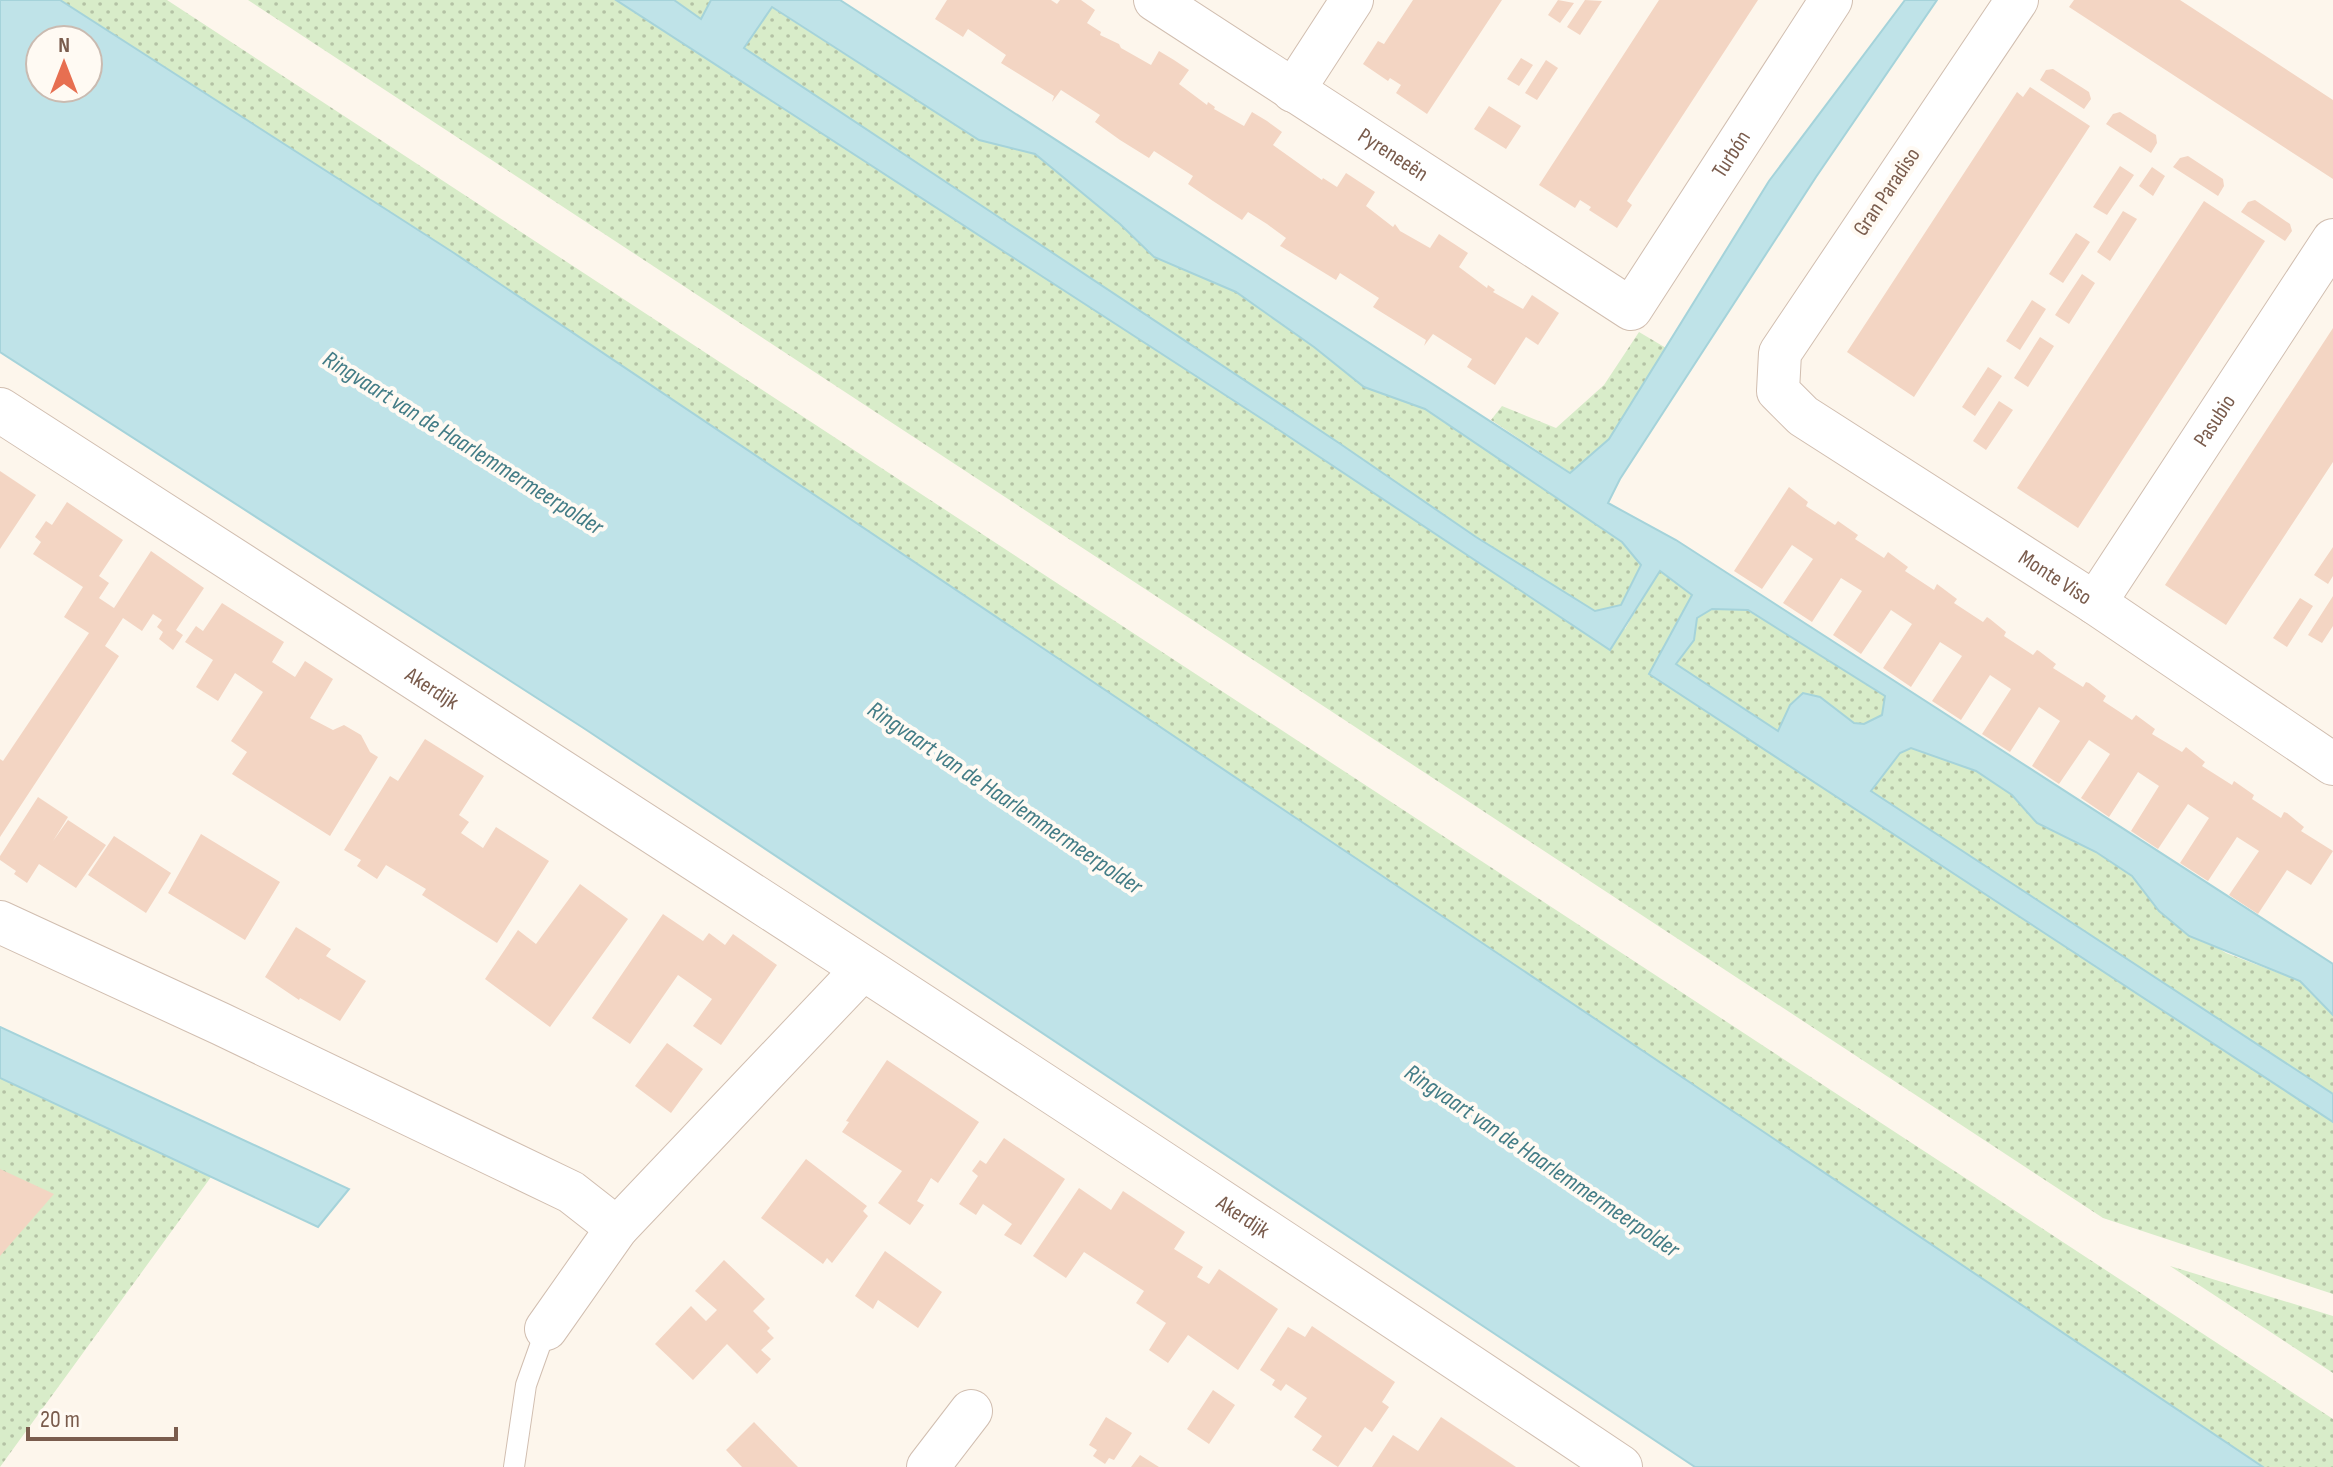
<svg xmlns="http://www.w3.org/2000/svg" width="2333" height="1467" viewBox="0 0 2333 1467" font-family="'Sofia Sans Condensed',sans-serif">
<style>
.grass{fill:url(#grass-dots)}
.water{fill:#bfe3e8;stroke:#a5d3da;stroke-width:2;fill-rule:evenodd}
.building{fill:#f3d5c3}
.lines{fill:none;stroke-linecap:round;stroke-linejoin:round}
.service-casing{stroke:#d1beb0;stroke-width:22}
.minor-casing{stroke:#d1beb0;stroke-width:44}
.tertiary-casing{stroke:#d1beb0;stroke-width:46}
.service{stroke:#fff;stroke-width:20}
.minor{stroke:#fff;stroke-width:42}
.tertiary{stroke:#fff;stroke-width:44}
.labels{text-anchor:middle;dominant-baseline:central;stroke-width:8;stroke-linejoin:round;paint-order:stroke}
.street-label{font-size:22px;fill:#7a5c4d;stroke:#fffaf3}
.water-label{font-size:24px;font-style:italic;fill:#437c86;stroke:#fffaf3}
</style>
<defs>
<pattern id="grass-dots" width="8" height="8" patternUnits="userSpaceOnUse" patternTransform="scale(2)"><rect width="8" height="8" fill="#d8ecc9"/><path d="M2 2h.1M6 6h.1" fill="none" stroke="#b4c2a5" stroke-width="1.8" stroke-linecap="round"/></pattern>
</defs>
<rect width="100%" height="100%" fill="#fdf6ec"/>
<path class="grass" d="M60,0H167L2333,1419V1467H2263L454,253Z
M248,0H711L702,19L771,7L979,140L1035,153L1120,224L1154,257L1236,292L1314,347L1364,387L1425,409L1622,542L1641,565L1621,605L1596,612L1625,629L1659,570L1693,595L1650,674L2333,1122V1294L2103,1218Z
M1639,332L1666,348L1609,439L1571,473L1491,420L1502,406L1556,428L1604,385Z
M1712,609L1748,610L1885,696L1882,715L1864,724L1854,723L1820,697L1790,705L1778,731L1675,664L1694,640L1697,618Z
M1911,748L1976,771L2012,795L2037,823L2096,852L2132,876L2159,911L2226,953L2300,981L2333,1015V1094L1870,791L1901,752Z
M0,1078L211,1177L0,1467Z
M2170,1266L2333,1316V1374V1373Z"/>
<path class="water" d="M0,0H60L454,253L2263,1467H1695L585,729L0,352ZM40,40H88V88H40Z
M616,0H674L701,19L711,0H840L1570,473L1609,439L1769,181L1905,0H1937L1816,177L1620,479L1608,503L1676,540L2333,964V1015L2300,981L2189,936L2159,911L2132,876L2096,852L2037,823L2012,795L1976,771L1911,748L1900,753L1871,791L2333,1094V1122L1649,674L1692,595L1660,571L1610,650L1273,426ZM772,7L979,140L1035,154L1120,224L1154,257L1236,292L1314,347L1364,387L1425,409L1622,542L1641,565L1621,605L1595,611L1476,537L1339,443L744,48ZM1712,609L1748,610L1885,696L1882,715L1864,724L1854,723L1820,697L1803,693L1790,705L1778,731L1676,664L1694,640L1697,618Z
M0,1027L349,1189L318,1227L0,1078Z"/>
<path class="building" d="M947,0H1051L1057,4L1060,0H1081L1095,10L1087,23L1101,32L1100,35L1119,44L1121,48L1151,65L1159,51L1174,60L1189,70L1179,84L1207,105L1208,102L1215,107L1214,109L1244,126L1252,112L1267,121L1282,132L1273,145L1322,180L1323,178L1337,187L1346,173L1375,192L1366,206L1393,227L1395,224L1400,231L1430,248L1439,234L1468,253L1459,267L1487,288L1488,285L1495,290L1493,292L1523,309L1532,295L1559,313L1538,345L1526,337L1495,385L1467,367L1472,359L1433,334L1424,346L1426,340L1373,307L1379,298L1340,273L1336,280L1282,247L1280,246L1286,238L1267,224L1248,212L1242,220L1213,201L1188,184L1193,176L1154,151L1149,158L1120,140L1095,122L1100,115L1061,90L1052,102L1054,96L1001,63L1006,55L968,29L963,37L935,19Z
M1413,0H1502L1427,114L1396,93L1401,85L1390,78L1388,81L1363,64L1378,41L1384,44Z
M1558,0L1574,3L1560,23L1548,15Z
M1585,0L1602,1L1580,35L1567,27Z
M1659,0H1758L1634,190L1627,201L1632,205L1617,228L1589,210L1591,207L1580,200L1575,208L1539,185Z
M2074,0H2180L2333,100V179L2069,7Z
M1521,58L1533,65L1519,86L1507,79Z
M1546,60L1558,68L1537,100L1525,93Z
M2053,69L2089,92L2091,99L2084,109L2040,80L2046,70Z
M2030,87L2090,126L1914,397L1847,352L2017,92L2023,97Z
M1489,106L1521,126L1506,149L1474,129Z
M2120,112L2156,135L2157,143L2151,153L2106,124L2113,114Z
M2188,156L2223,179L2224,186L2218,196L2173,167L2180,158Z
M2120,166L2134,175L2107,215L2093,207Z
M2152,167L2165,176L2153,196L2139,186Z
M2255,200L2290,224L2292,231L2285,241L2241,212L2248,202Z
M2204,201L2265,241L2078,528L2017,488Z
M2123,211L2137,219L2110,261L2097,252Z
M2076,233L2090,242L2063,283L2049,274Z
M2082,274L2095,283L2069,324L2055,315Z
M2032,300L2046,309L2020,350L2006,341Z
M2333,328V462L2226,625L2165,585Z
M2040,337L2054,346L2028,387L2014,378Z
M1988,367L2002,376L1975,416L1962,407Z
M1999,401L2013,410L1986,450L1973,441Z
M0,471L36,495L0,549Z
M1789,487L1808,502L1806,506L1835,525L1838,521L1858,535L1855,539L1884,558L1888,552L1908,567L1905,571L1934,590L1937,584L1957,599L1954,603L1983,622L1987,617L1990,619L2006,632L2004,636L2033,655L2037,650L2039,651L2056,664L2053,668L2083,687L2086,682L2089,683L2106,696L2103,701L2132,720L2136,715L2155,729L2152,734L2182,752L2186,747L2205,762L2202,766L2232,785L2234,781L2254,795L2252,799L2281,818L2284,812L2287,813L2304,827L2301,831L2333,851L2311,885L2287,870L2258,914L2229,895L2259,851L2237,837L2208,881L2180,863L2209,818L2188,804L2158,849L2131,831L2159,786L2138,772L2109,817L2081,798L2110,754L2089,740L2059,784L2032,766L2060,721L2039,707L2010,752L1982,734L2011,689L1990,675L1961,720L1932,701L1962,656L1940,642L1911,687L1883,668L1912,624L1891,610L1861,654L1833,635L1862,591L1841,578L1812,622L1783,603L1813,559L1792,545L1762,589L1734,571Z
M67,502L123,540L99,576L109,583L99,598L114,608L151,551L204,588L176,630L183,635L173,650L159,639L163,632L157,627L162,620L153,614L142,631L123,618L105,646L119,656L0,837V759L3,761L89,633L64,617L83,587L33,554L41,542L35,537L46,521L52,525Z
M2333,547V576L2328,584L2314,575Z
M2333,596V626L2322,643L2308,635Z
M2300,598L2313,606L2287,647L2273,638Z
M222,603L284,642L272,662L295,677L305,661L333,679L310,718L333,730L344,725L361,735L370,752L378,757L330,836L232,774L247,752L231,741L263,692L235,673L218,701L196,687L213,660L185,642L196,626L203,631Z
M425,739L484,776L459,815L469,822L461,833L483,848L496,827L549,861L497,943L422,895L426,889L386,865L377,879L357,866L361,860L344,850L390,776L398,781Z
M38,797L68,817L53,841L68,820L106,845L76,888L39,864L27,883L14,874L16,871L0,860V856Z
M201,834L280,882L245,940L168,893Z
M114,836L171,873L146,913L88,875Z
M580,884L628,919L550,1027L485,979L518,930L536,944Z
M663,914L703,941L709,933L725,945L733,934L777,965L721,1045L693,1026L712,999L678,975L630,1044L592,1018Z
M296,927L331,949L326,956L366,981L340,1021L300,998L299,1000L265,977Z
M667,1043L703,1069L671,1113L635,1086Z
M887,1060L979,1122L938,1183L931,1178L917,1201L924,1205L910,1225L878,1203L902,1171L842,1132L849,1122L846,1121Z
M1004,1138L1065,1179L1021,1245L1004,1235L1012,1224L983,1204L976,1215L959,1204L978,1176L972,1171L980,1160L986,1164Z
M806,1159L867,1206L863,1211L868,1216L832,1263L827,1258L823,1264L761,1218Z
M0,1169L54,1194L0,1256Z
M1079,1188L1111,1210L1123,1191L1185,1232L1174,1249L1203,1267L1197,1277L1209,1284L1219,1269L1278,1309L1238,1370L1188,1335L1168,1363L1149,1350L1166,1323L1136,1303L1144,1291L1084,1252L1066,1278L1033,1256Z
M885,1251L942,1292L918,1328L878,1300L873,1309L855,1296Z
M724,1260L765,1299L753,1311L770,1328L767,1331L774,1338L761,1350L771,1359L757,1374L727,1344L693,1380L655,1344L691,1306L706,1321L717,1310L695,1291Z
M1312,1326L1395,1382L1382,1402L1389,1407L1372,1432L1365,1427L1338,1467L1312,1450L1322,1436L1294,1417L1307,1398L1286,1384L1281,1391L1272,1385L1275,1380L1260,1370L1288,1327L1305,1337Z
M1213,1390L1235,1405L1209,1444L1187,1429Z
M1106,1417L1132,1433L1114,1460L1109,1458L1105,1464L1093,1456L1097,1450L1089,1445Z
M1441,1417L1516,1467H1372L1393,1435L1418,1451Z
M754,1422L798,1467H742L726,1450Z
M1140,1455L1159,1467H1131Z"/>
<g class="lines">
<defs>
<path id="service" d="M514,1467L526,1385L546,1329"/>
<g id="minor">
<path id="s1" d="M1155,0L1631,309L1831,0"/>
<path id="s2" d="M2017,0L1780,353L1778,391L1803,416L2095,603L2333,764"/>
<path d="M1293,91L1352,0"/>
<path id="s3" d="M2095,603L2333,240"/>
<path d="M0,922L221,1024L571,1192L617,1228"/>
<path d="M546,1329L617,1228L864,968"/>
<path d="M928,1467L971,1411"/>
</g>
<g id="tertiary">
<path id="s4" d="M0,410C542,759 1084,1108 1620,1467"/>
</g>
</defs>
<use href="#service" class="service-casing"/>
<use href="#minor" class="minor-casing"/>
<use href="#tertiary" class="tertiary-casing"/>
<use href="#service" class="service"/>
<use href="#minor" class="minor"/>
<use href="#tertiary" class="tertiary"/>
</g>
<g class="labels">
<g class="street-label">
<text stroke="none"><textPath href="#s1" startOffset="284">Pyreneeën</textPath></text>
<text stroke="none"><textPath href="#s1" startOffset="752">Turbón</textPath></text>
<text transform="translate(1887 192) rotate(-56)">Gran Paradiso</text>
<text stroke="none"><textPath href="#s3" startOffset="218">Pasubio</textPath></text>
<text stroke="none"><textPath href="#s2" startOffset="798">Monte Viso</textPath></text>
<text stroke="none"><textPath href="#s4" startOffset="514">Akerdijk</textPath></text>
<text stroke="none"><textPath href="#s4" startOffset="1482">Akerdijk</textPath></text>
</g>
<g class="water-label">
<text transform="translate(463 443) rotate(32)">Ringvaart van de Haarlemmermeerpolder</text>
<text transform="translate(1005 798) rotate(34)">Ringvaart van de Haarlemmermeerpolder</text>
<text transform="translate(1542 1161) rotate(34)">Ringvaart van de Haarlemmermeerpolder</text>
</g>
</g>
<g transform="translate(64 64)"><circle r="38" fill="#fffaf3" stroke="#cabbb1" stroke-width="2"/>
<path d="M0-6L14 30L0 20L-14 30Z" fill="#e76f51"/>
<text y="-12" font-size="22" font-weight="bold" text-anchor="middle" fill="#7a5c4d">N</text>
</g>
<path d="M28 1427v12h148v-12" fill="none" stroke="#7a5c4d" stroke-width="4"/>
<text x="40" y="1427" font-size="24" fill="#7a5c4d" stroke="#fffaf3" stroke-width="6" paint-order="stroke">20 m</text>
</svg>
